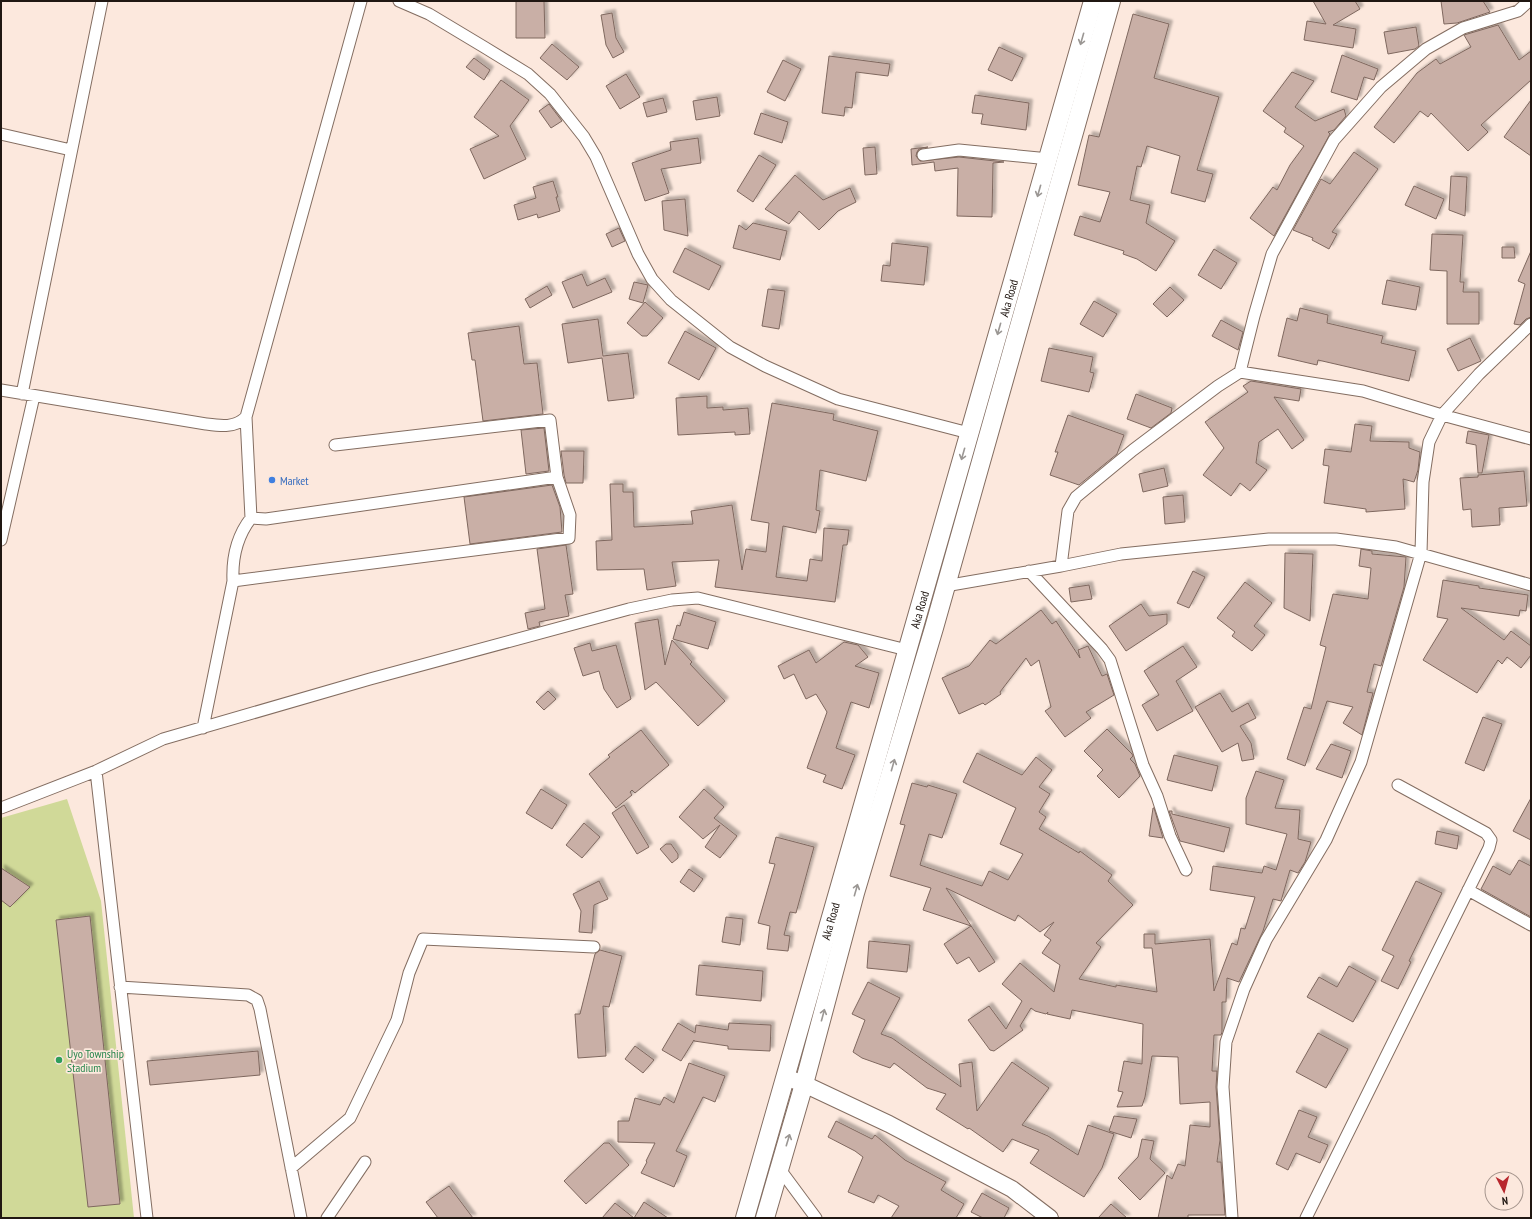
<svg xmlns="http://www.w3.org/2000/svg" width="1532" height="1219" viewBox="0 0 1532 1219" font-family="'PT Sans Narrow',sans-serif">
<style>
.green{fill:#d0d998}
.building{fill:#c9afa6;stroke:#7f685f;filter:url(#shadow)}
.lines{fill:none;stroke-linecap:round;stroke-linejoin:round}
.street-casing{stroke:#836d61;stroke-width:13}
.secondary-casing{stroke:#836d61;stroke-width:18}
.primary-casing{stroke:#836d61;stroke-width:20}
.street{stroke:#fff;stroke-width:11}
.secondary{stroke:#fff;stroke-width:16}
.primary{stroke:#fff;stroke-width:18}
.oneway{stroke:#9b9794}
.shop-dot{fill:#3f7fe0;stroke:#fce8dd;stroke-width:1.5}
.leisure-dot{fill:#2e9e5b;stroke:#fce8dd;stroke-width:1.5}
.labels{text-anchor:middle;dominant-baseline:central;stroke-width:3.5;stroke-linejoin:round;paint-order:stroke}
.street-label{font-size:12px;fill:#201712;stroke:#fce8dd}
.shop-label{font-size:12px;fill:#366cbe;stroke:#fce8dd;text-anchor:start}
.leisure-label{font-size:12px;fill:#27864d;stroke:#fce8dd;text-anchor:start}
</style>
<defs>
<filter id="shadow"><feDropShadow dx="3.5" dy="-3.5" stdDeviation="1" flood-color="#0004"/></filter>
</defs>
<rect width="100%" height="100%" fill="#fce8dd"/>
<path class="green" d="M67,799L101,901L134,1218H1V818Z"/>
<path class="building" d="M516,1H544L545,38H516Z
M1313,1H1355L1360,9L1333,25L1356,29L1353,48L1304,40L1307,21L1326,24Z
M1441,1H1483L1490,12L1457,23L1444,24Z
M612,13L616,38L624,52L613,58L606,45L601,15Z
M1133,14L1169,24L1154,78L1219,97L1197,170L1213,174L1205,202L1171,193L1180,156L1147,146L1141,167L1137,166L1130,200L1150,205L1146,223L1175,241L1156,271L1137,259L1123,254L1124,251L1074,235L1080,216L1100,222L1110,192L1078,185L1089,135L1099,137Z
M1498,25L1519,60L1531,51V80L1481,125L1488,132L1468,151L1431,113L1428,117L1420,111L1394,143L1374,127L1417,73L1436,59L1440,64L1471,47L1464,35Z
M1416,27L1419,46L1415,49L1388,54L1384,32Z
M552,44L579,67L567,80L540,58Z
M999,47L1023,58L1012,81L988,70Z
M1342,55L1378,69L1374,80L1364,77L1357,100L1331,92Z
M829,56L890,64L888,76L856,72L852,108L845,107L844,116L822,113Z
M474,58L490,70L484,80L466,67Z
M783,60L801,69L785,101L767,92Z
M1292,72L1314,81L1295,107L1315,121L1344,109L1346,116L1334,130L1328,132L1330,134L1274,236L1250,218L1273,187L1277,190L1290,165L1304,146L1284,132L1286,128L1263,111Z
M626,74L640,97L620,109L606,86Z
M501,80L529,100L510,126L526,159L484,179L470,149L499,136L474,117Z
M975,95L1029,103L1026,130L981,124L983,114L972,113Z
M717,97L720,116L696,120L693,101Z
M663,98L667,112L647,117L643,103Z
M1531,100V156L1504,137Z
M549,104L562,121L551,128L539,111Z
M761,113L788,122L782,143L754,134Z
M698,138L701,163L661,169L669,193L645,201L632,163L671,150L670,142Z
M875,147L877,174L865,175L863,148Z
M928,147L919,149L917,152L916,156L920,161L959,157L1004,162L993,163L992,217L957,216L958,168L935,171L934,162L912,165L911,149Z
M1354,152L1378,169L1332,232L1337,234L1329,249L1312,240L1313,238L1293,230L1321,179L1330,184Z
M759,155L776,165L753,202L737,191Z
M795,175L823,200L850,188L856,202L838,211L819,230L799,211L789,224L765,209Z
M1451,176L1467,177L1465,216L1449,210Z
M553,181L558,197H556L560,211L538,218L537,214L518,220L514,205L536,198L533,187Z
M1414,186L1444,199L1436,219L1405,205Z
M685,199L688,236L664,230L662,201Z
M753,223L787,231L780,260L733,248L739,225L746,230Z
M619,228L625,241L612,247L606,234Z
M1432,234L1463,235L1460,282H1464L1463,292H1479V324H1447V271L1430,270Z
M892,243L928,247L924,285L881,281L883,265L890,266Z
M1502,247H1514L1515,258H1502Z
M685,248L721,266L709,290L673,272Z
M1214,249L1237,263L1221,289L1198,275Z
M1531,251V317L1526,319L1520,325L1514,324L1525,284L1518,281Z
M582,274L587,286L605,278L612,292L573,308L562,282Z
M1387,280L1420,287L1416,310L1382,304Z
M634,282L648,285L643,303L629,299Z
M547,286L552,295L530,308L525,299Z
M1170,287L1184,300L1167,317L1153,304Z
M768,289L785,291L779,329L762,326Z
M1094,301L1117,314L1103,337L1080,324Z
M645,302L663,318L647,336H642L627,323Z
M1300,308L1328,315L1327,323L1383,336L1381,343L1416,351L1409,381L1318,360L1317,365L1278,356L1287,318L1297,321Z
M598,319L603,356L628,353L634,398L608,401L602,358L568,363L562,324Z
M1221,320L1243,332L1238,350L1212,336Z
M519,326L524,364L537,363L543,414L483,421L475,360H472L468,333Z
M685,331L716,348L699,380L668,363Z
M1470,338L1481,361L1458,371L1447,349Z
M1049,348L1093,357L1090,372L1094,373L1089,392L1041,381Z
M1251,381L1301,389L1299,401L1274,397L1304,440L1292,449L1278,429L1259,442L1256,463L1267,470L1250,491L1240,483L1231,496L1203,475L1224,448L1205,422L1248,392L1243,386Z
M1136,394L1172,408L1171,413L1151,428L1127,419Z
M707,396V408L723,407V410L748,408L750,434L735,435V432L678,435L676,398Z
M772,403L834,414L833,420L878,431L866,481L820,470L816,510L820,511L816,533L783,526L776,577L807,581L810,559L822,561L824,528L849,530L847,545H843L835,602L715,587L719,560L672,562L676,586L647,590L644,569L597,570L596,541L612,540L610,484H623V492H633L634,527L693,524L691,511L732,505L742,570L746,549L766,552L769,523L751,520Z
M1068,415L1124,435L1117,454L1079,485L1050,475L1058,452H1055Z
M1355,424L1372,426L1370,441L1409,442V448L1420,452L1418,470L1414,482L1403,479L1405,509L1366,512V509L1324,503L1329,466L1323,465L1325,449L1351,452Z
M544,428L549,471L526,474L521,430Z
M1468,431L1489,435L1482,473H1478L1476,445L1466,443Z
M561,451H584L583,483H566L564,475Z
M1164,468L1168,486L1143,492L1139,474Z
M1524,471L1527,506L1499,508L1500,525L1472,527L1471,509L1463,510L1460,478L1478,477V475Z
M552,485L560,507L562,532L470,544L464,497Z
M1183,495L1185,522L1165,524L1163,497Z
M566,545L573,594L565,595L569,616L539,622L540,626L528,629L525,613L545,609L537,549Z
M1361,549L1372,551V554L1406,557L1404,587L1381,666L1374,664L1367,692L1373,693L1362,735L1343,723L1353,707L1327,701L1305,766L1287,759L1304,707L1311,709L1326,647L1320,645L1333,594L1368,599L1371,568L1359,566Z
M1285,553L1313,554L1310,621L1284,608Z
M1193,571L1205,577L1189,608L1177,603Z
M1443,580L1479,586V588L1528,595L1526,611L1520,610L1519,616L1461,608L1504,640L1511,631L1531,646V655L1521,668L1507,657L1502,664L1498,660L1477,693L1423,660L1448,619L1437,617Z
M1245,582L1272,603L1254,626L1265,635L1252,651L1232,636L1235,632L1217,618Z
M1089,585L1092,599L1071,602L1069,588Z
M1141,604L1149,616L1167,614V624L1126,651L1109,626Z
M1041,610L1052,624L1056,621L1080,658L1078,650L1088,646L1102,676L1107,674L1114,695L1086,712L1091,718L1065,737L1045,711L1051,707L1039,660L1031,666L1026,658L1000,692L1001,694L985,705L983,703L959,714L942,678L969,666L990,640L996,644Z
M684,612L716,622L708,649L673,639L677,625L680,626Z
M658,619L665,665L672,640L692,662L690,664L725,701L698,726L656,682L645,690L635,623Z
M844,642L858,645L868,657L855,666L879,673L869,708L851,702L836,748L855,755L842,789L823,782L826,775L807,768L827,712L816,694L806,699L794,674L784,679L778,666L809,650L816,663Z
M590,643L592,651L616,645L631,699L617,708L604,689L599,671L583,676L574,648Z
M1183,646L1197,667L1176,681L1193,711L1157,731L1142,705L1159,695L1144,671Z
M548,691L556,699L544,710L536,702Z
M1220,693L1232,712L1248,703L1256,718L1240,726L1251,743L1254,759L1242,761L1238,743L1222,752L1195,707Z
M1483,717L1502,724L1484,771L1465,763Z
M1107,729L1132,754L1133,756L1130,759L1135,764L1140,776L1119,798L1097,776L1103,770L1084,751Z
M641,730L669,765L635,793L632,790L630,792L632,795L616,808L589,774L610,757L608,755Z
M1331,744L1351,751L1342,778L1316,769Z
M977,753L1022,775L1036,757L1052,770L1039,787L1050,794L1039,812L1046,817L1039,829L1079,853L1080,851L1112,875L1108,881L1133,905L1096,943L1101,947L1079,979L1116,987V985L1157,992L1152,948H1144V934H1155V944L1210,939L1214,991L1232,943L1237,945L1241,928L1245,929L1255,897L1210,890L1213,866L1262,873L1264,866L1276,870L1287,834L1246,824V798L1256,771L1284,780L1275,808L1300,810L1298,839L1311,842L1305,862L1298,873L1290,870L1281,901L1273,899L1263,931L1239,982L1227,978L1226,1002H1222V1032L1221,1035H1214L1212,1071H1217L1216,1087L1220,1140L1217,1162H1221L1225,1215H1188V1218H1158L1167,1175L1172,1179L1178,1164L1185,1166L1190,1125L1210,1127V1102L1180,1104L1178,1057L1152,1056L1145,1097L1142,1106L1117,1107L1123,1092L1118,1091L1124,1061L1142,1064L1143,1024L1072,1010L1070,1019L1047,1014L1048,1012L1046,1014L1035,1011L1031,1008L1020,1026L1023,1030L994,1051L990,1050L968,1020L989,1006L1006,1029L1022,1001L1002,984L1020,963L1054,992L1060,965L1042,953L1051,940L1044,935L1054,922L1040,932L1018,915L1015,921L946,888L995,962L979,972L969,957L957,964L944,944L971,926L923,910L931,888L890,876L905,825L900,824L912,783L927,787L928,785L957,794L942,838L929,834L920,865L982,886L989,871L1008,880L1023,854L1000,844L1016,808L963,782Z
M1174,755L1218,766L1212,791L1167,780Z
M541,789L567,805L552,829L526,813Z
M704,789L724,807L714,818L737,836L720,858L705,847L720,825L703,839L679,817Z
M1531,798V840L1513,831Z
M624,805L649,847L637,854L612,813Z
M1153,808H1154L1163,838L1149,836Z
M1169,811H1172V814L1230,828L1224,852L1180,841Z
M584,823L600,837L582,858L566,845Z
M1437,831L1459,836L1457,849L1435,844Z
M776,837L814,847L796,913L790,912L784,935L790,936L788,951L767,949L770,926L758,923L775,864L769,863Z
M666,844H671L678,854V858L672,863L660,849Z
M1519,860L1531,866V917L1481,889L1493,866L1510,875Z
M1,868L30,887L10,907L1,900Z
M689,869L703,879L694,892L680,882Z
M599,881L608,899L594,905L592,933L579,932L581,911L573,894Z
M1416,881L1442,893L1409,961L1411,962L1398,989L1381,981L1394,956L1382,950Z
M90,916L120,1204L88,1207L56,920Z
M726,917L743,919L740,945L722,942Z
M869,941L910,945L907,972L867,968Z
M600,950L622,956L609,1007L603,1006L606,1056L578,1058L575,1014H580L595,954Z
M699,965L763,971L761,1001L696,995Z
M1349,966L1376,981L1353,1022L1307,997L1319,977L1337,987Z
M868,982L900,998L881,1034L892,1038L961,1087L959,1064L972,1062L977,1111L1012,1062L1049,1088L1022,1125L1048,1136L1078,1155L1088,1125L1114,1134L1102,1168L1084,1197L1030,1163L1039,1150L1012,1139L1003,1152L969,1128L968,1129L936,1109L946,1094L927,1088L894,1063L890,1068L862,1058L853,1052L865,1020L852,1014Z
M678,1023L695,1033L696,1025L728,1030L729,1023L771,1025L770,1051L728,1049V1046L694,1041V1040L681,1061L662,1050Z
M1318,1033L1348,1049L1326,1088L1296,1072Z
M635,1046L654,1060L643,1073L625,1059Z
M258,1051L260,1075L150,1085L147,1061Z
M689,1063L725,1076L715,1102L703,1097L676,1151L687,1156L674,1187L641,1173L647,1162L646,1161L655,1143L618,1142V1121H629L635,1098L660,1105L664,1097L674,1103Z
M1299,1110L1317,1117L1308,1137L1328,1145L1320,1163L1296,1153L1288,1170L1276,1164Z
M1114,1116L1137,1119L1131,1138L1109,1131Z
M836,1121L872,1139L875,1135L905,1160L946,1182L941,1190L964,1204L956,1218H891L899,1206L878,1195L874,1203L848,1192L863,1157L855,1151L828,1137Z
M1142,1139L1154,1141L1150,1159L1165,1173L1140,1200L1118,1178L1138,1157Z
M604,1143H609L629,1165L586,1204L564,1181Z
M449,1186L473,1218H438L426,1202Z
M982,1193L1009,1208L1004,1218H983L971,1212Z
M644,1202L668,1218H634Z
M615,1203L634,1218H602Z
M1111,1204L1127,1218H1098Z"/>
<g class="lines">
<defs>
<path id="street" d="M399,1L429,14L484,47L528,74L550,94L584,137L596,157L638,254L652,279L671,300L730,347L765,366L838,399L969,433
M1,134L71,150
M923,155L959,150L1049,159
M1240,372L1254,316L1272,254L1334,140L1381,87L1426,49L1463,28L1518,11L1529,1
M1,390L206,424C221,426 235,428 246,417L361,1
M22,394L102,1
M251,518L266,519L557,477
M1,540L34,396
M1061,566L1068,511L1076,497L1133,450L1218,386L1240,372L1363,391L1442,415L1531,439
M1029,571L1102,649L1110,660L1143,765L1157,796L1170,836L1186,870
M233,581L569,538L570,515L557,477L550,420L335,445
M945,586L1061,566L1121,554L1269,539H1336L1396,547L1531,585
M203,728L233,581C232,559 237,536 251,518L246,417
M96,771L147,1218
M1,808L96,771L163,739L370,679L629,609L672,600L698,598L907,650
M1468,890L1531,925
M120,987L248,995L257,1000L260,1009L301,1218
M291,1168L350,1118L397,1020L409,973L423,939L594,947
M779,1168L816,1218
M327,1218L365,1162
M1232,1218L1223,1087L1226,1042L1244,989L1266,940L1326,840L1361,762L1421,553L1423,482L1429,442L1442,415L1479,374L1531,324
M1306,1218L1489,848L1491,840L1486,833L1398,785"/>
<path id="secondary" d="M785,1077L804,1084L889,1124L1012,1189L1050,1218"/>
<g id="primary">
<path id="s1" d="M745,1218L1093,1"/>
<path d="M765,1218L804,1084L855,893L934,628L1111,1"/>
</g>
</defs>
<use href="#street" class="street-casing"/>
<use href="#secondary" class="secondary-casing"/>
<use href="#primary" class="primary-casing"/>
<use href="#street" class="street"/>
<use href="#secondary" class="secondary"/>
<use href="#primary" class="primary"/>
</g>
<defs><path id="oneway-shaft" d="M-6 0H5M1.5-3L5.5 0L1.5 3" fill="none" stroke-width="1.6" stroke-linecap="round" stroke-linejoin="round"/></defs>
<g class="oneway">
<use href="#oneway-shaft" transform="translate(1082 39) rotate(106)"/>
<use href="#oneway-shaft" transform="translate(1039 191) rotate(106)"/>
<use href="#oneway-shaft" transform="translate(999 329) rotate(106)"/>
<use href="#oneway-shaft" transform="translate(963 454) rotate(106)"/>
<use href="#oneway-shaft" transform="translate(893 765) rotate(-74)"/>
<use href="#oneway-shaft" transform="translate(856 890) rotate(-74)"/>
<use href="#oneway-shaft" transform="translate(823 1015) rotate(-75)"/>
<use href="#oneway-shaft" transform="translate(788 1140) rotate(-73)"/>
</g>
<circle class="shop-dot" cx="272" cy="480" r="4"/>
<circle class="leisure-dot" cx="59" cy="1060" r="4"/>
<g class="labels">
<g class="street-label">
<text stroke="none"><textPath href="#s1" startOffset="957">Aka Road</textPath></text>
<text stroke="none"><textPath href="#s1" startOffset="633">Aka Road</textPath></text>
<text stroke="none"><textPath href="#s1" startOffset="309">Aka Road</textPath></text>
</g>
<g class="shop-label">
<text x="280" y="480">Market</text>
</g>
<g class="leisure-label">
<text x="67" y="1053">Uyo Township<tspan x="67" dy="14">Stadium</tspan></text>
</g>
</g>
<rect width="1532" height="1219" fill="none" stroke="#201712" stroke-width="4"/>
<g transform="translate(1504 1191) rotate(174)"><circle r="19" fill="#fce8dd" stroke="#a4948c"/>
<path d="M0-3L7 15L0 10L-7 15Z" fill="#b8272d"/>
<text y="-6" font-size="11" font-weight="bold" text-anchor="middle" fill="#201712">N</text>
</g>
</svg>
